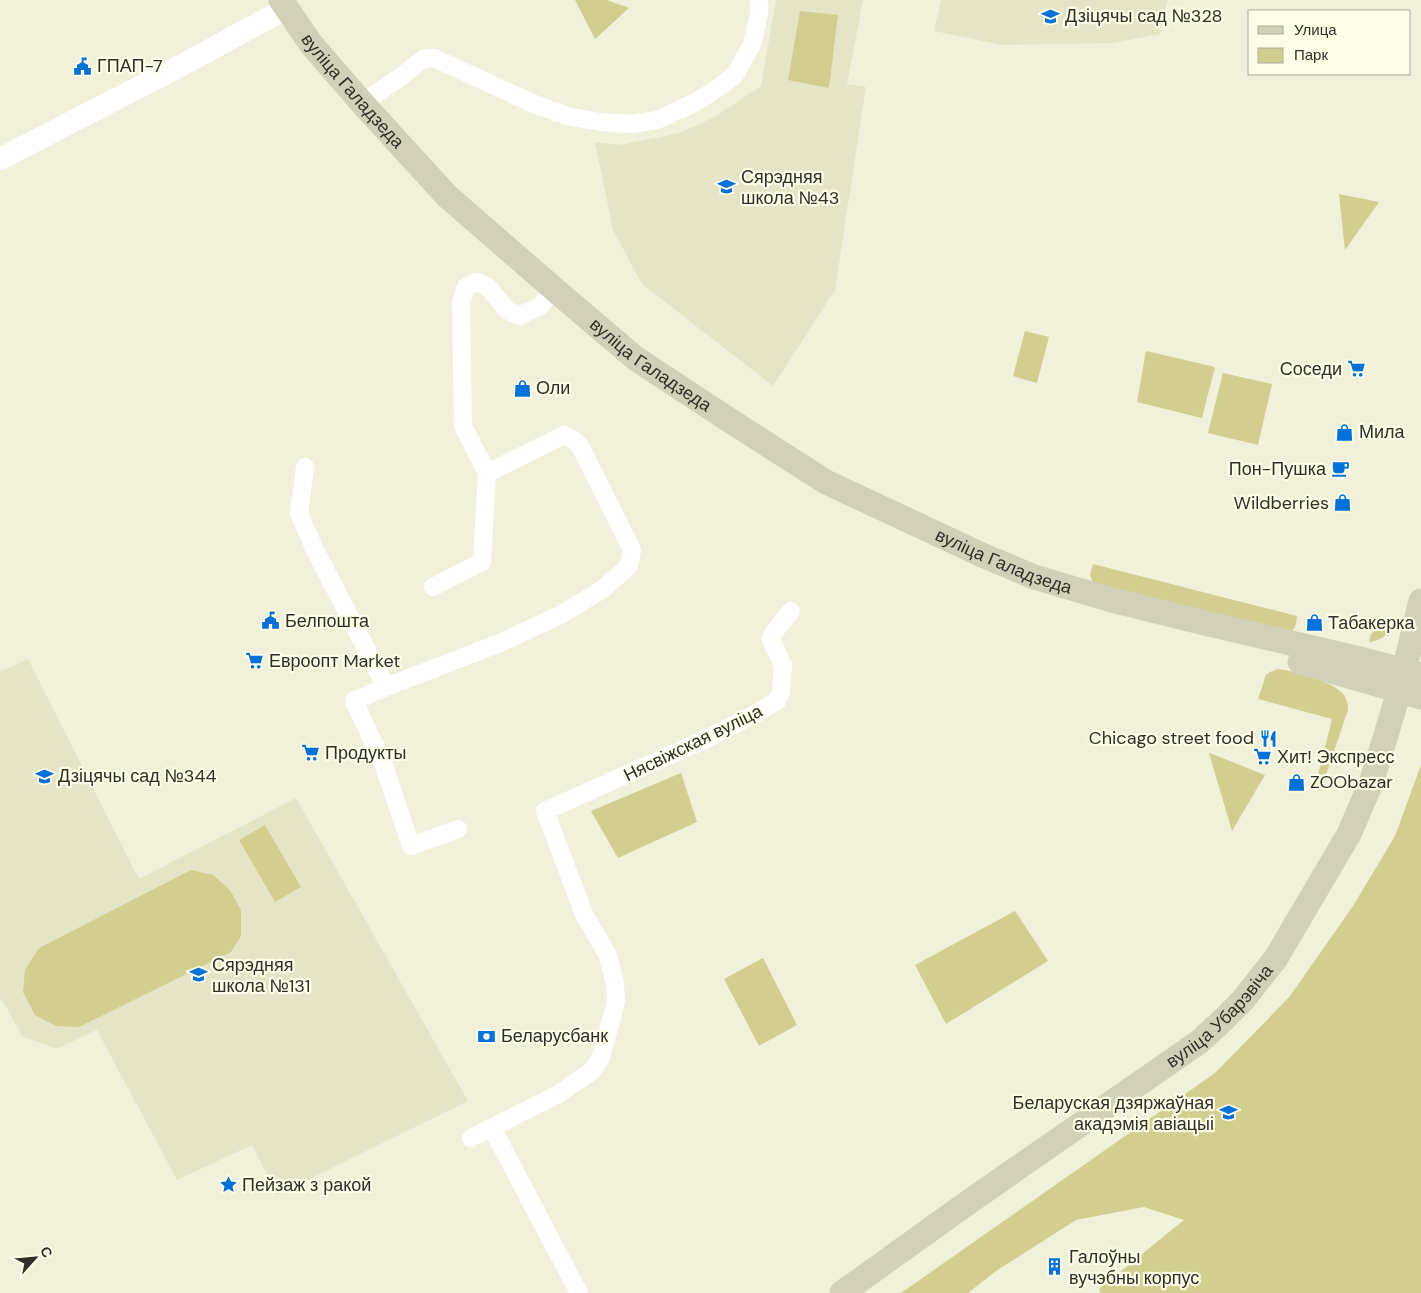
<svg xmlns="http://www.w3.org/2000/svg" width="1421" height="1293" viewBox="0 0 1421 1293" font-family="'DM Sans',sans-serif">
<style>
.built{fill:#e6e4c7}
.green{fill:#d2ce8f}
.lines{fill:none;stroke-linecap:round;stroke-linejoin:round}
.minor{stroke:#fff;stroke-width:18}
.tertiary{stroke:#fff;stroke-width:22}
.secondary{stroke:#d3d0b9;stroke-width:25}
.labels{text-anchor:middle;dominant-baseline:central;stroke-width:4.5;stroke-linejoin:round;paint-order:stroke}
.poi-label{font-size:18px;fill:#302f27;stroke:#fffde7;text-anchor:start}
.street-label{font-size:18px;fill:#302f27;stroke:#fffde7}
</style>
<rect width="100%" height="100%" fill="#f1f0da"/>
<path class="built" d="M776,0H863L847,84L866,87L835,290L773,386L642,284L613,230L595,142L619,145L680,133L716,116L761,86Z
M941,0H1168L1160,34L1113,43L1002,45L934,31Z
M28,659L139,879L296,798L468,1101L277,1195L252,1145L177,1180L97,1030L56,1049L22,1036L8,1010L0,999V672Z"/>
<path class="green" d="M575,0H607L629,8L595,39Z
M800,11L838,15L829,88L788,80Z
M1339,194L1379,202L1345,250Z
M1025,331L1049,337L1037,383L1013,376Z
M1146,351L1215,367L1202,418L1137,402Z
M1223,373L1272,384L1258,445L1208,433Z
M1093,564L1297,616C1296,624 1296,629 1289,633L1094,585L1090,575Z
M1384,622L1393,623C1389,634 1381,641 1369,642L1371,634Z
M1278,669C1295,671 1333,681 1344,695C1347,699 1348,705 1348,710L1321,790L1318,791L1315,787L1332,719L1258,699L1266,675L1270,672Z
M1210,753L1265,775L1232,831L1209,753Z
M1421,765V1293H1101L1099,1289L1184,1220L1144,1207L1076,1220L996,1271L968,1293H901L1215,1073L1267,1020L1290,996L1353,906L1395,836Z
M681,773L697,822L618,858L591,811Z
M265,825L301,887L275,902L239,840Z
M191,870L213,875L230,890L241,910V936L231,952L79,1027L56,1026L35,1015L23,992L25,970L39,948Z
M1015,911L1048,961L946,1024L915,965Z
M763,958L797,1025L759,1046L724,979Z"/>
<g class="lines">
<path class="minor" d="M362,103L399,78L423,59L434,58L532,103L567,116L600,122L631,124L657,120L692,104L712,92L735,75L753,42L759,13V0
M305,467L299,513L315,550L386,687
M433,587L482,562L487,473L463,426L461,302L466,287L477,282L488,287L507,310L519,316L540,306L554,289
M458,829L411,846L383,763L354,701L386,687L500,643L562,614L603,589L629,566L632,550L580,446L572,439L564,435L487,473
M492,1128L579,1293
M471,1138L557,1095L592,1071L601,1057L616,1002L615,983L608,956L584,914L545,811L706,739L755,714L777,701L781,692L783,666L771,639L774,632L791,611"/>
<path class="tertiary" d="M0,159L184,64L287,8"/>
<g class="secondary">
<path id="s1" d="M281,0L311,44L362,103L447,196L554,289L635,358L726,418L826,482L982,555L1034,577L1112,600L1205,623L1364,660L1421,675"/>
<path d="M1300,662L1421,697"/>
<path id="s2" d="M842,1293L973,1199L1199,1042L1222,1021L1243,1000L1276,958L1349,834L1371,783L1386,735L1399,691L1421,601"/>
</g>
</g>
<defs>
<symbol id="school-bare" viewBox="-9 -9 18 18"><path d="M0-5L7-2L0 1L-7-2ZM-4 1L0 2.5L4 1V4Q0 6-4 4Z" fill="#0071d8" stroke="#fffde7" stroke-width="2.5" paint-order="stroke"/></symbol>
<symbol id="civic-bare" viewBox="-9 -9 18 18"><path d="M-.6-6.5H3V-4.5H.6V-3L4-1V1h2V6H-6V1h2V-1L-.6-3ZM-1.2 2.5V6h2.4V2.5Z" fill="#0071d8" stroke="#fffde7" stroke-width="2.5" paint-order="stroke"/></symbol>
<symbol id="supermarket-bare" viewBox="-9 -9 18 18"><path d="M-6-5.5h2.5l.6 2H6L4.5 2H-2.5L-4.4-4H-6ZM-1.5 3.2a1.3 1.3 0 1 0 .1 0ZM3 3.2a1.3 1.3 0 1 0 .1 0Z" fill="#0071d8" stroke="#fffde7" stroke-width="2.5" paint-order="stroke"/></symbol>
<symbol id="shop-bare" viewBox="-9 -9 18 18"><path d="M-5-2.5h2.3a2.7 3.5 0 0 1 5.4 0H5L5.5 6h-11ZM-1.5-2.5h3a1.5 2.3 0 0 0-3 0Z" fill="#0071d8" stroke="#fffde7" stroke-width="2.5" paint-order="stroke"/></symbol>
<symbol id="cafe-bare" viewBox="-9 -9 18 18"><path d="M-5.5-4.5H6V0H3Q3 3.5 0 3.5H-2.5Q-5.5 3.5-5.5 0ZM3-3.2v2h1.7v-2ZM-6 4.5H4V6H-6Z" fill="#0071d8" stroke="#fffde7" stroke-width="2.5" paint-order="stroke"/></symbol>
<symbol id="restaurant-bare" viewBox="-9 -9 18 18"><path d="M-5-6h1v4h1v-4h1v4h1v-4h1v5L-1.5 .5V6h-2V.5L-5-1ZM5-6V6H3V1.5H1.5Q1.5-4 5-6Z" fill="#0071d8" stroke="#fffde7" stroke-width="2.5" paint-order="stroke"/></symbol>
<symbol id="bank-bare" viewBox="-9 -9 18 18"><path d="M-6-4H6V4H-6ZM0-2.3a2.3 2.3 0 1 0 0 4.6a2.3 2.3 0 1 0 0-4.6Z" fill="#0071d8" stroke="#fffde7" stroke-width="2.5" paint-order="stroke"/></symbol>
<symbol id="university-bare" viewBox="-9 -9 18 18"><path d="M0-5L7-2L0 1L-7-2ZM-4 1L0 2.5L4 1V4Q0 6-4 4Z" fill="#0071d8" stroke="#fffde7" stroke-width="2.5" paint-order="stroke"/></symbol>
<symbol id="sight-bare" viewBox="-9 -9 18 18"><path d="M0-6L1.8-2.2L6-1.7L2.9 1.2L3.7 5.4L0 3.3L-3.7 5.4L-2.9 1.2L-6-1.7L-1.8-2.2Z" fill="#0071d8" stroke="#fffde7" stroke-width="2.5" paint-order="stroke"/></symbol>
<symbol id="building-bare" viewBox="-9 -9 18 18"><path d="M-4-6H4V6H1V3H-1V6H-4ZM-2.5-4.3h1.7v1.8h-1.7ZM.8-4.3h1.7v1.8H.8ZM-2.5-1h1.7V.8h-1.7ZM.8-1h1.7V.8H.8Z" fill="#0071d8" stroke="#fffde7" stroke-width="2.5" paint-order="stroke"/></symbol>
</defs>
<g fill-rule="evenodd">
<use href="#school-bare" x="1038" y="4" width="25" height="25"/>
<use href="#civic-bare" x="70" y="54" width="25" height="25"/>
<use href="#school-bare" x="714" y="174" width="25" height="25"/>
<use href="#supermarket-bare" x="1344" y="356" width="25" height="25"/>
<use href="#shop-bare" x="510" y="376" width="25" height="25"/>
<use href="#shop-bare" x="1332" y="420" width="25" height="25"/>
<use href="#cafe-bare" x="1328" y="456" width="25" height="25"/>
<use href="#shop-bare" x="1330" y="490" width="25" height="25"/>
<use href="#civic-bare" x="258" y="608" width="25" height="25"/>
<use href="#shop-bare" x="1302" y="610" width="25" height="25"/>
<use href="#supermarket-bare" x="242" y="648" width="25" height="25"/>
<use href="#restaurant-bare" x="1256" y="726" width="25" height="25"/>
<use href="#supermarket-bare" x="298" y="740" width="25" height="25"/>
<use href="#supermarket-bare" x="1250" y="744" width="25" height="25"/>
<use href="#school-bare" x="32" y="764" width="25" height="25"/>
<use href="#shop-bare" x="1284" y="770" width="25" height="25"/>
<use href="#school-bare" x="186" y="962" width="25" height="25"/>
<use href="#bank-bare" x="474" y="1024" width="25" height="25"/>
<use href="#university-bare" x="1216" y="1100" width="25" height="25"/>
<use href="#sight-bare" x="216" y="1172" width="25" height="25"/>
<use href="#building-bare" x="1042" y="1254" width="25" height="25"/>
</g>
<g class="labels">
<g class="poi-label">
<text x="1065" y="16">Дзіцячы сад №328</text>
<text x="97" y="66">ГПАП-7</text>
<text x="741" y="177">Сярэдняя<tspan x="741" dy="21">школа №43</tspan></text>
<text x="1342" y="369" text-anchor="end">Соседи</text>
<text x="536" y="388">Оли</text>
<text x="1359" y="432">Мила</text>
<text x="1326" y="469" text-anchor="end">Пон-Пушка</text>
<text x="1329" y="503" text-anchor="end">Wildberries</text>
<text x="285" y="621">Белпошта</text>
<text x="1328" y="623">Табакерка</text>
<text x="269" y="661">Евроопт Market</text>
<text x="1254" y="738" text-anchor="end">Chicago street food</text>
<text x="325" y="753">Продукты</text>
<text x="1277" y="757">Хит! Экспресс</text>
<text x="58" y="776">Дзіцячы сад №344</text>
<text x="1310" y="782">ZOObazar</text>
<text x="212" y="965">Сярэдняя<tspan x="212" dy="21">школа №131</tspan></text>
<text x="501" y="1036">Беларусбанк</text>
<text x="1214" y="1103" text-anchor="end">Беларуская дзяржаўная<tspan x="1214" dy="21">акадэмія авіацыі</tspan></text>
<text x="242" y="1185">Пейзаж з ракой</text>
<text x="1069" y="1257">Галоўны<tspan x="1069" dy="21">вучэбны корпус</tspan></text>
</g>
<g class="street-label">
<text stroke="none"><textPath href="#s1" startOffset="116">вуліца Галадзеда</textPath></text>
<text stroke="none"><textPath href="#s1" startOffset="522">вуліца Галадзеда</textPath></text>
<text stroke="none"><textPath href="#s1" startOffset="928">вуліца Галадзеда</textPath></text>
<text transform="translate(693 743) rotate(-26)">Нясвіжская вуліца</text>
<text stroke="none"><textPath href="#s2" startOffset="469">вуліца Убарэвіча</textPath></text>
</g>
</g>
<rect x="1248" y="10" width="162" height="65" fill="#fffde7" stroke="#acab9a"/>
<rect x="1258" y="26" width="25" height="8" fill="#d3d0b9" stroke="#acab9a"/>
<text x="1294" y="35" font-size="15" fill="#302f27">Улица</text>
<rect x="1258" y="48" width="25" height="15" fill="#d2ce8f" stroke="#acab9a"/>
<text x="1294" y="60" font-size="15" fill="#302f27">Парк</text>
<g transform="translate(35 1258) rotate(63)" stroke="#fffde7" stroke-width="4" paint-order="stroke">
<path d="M0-4L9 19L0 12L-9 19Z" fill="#302f27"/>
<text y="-8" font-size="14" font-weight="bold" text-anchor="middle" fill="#302f27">С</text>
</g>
</svg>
